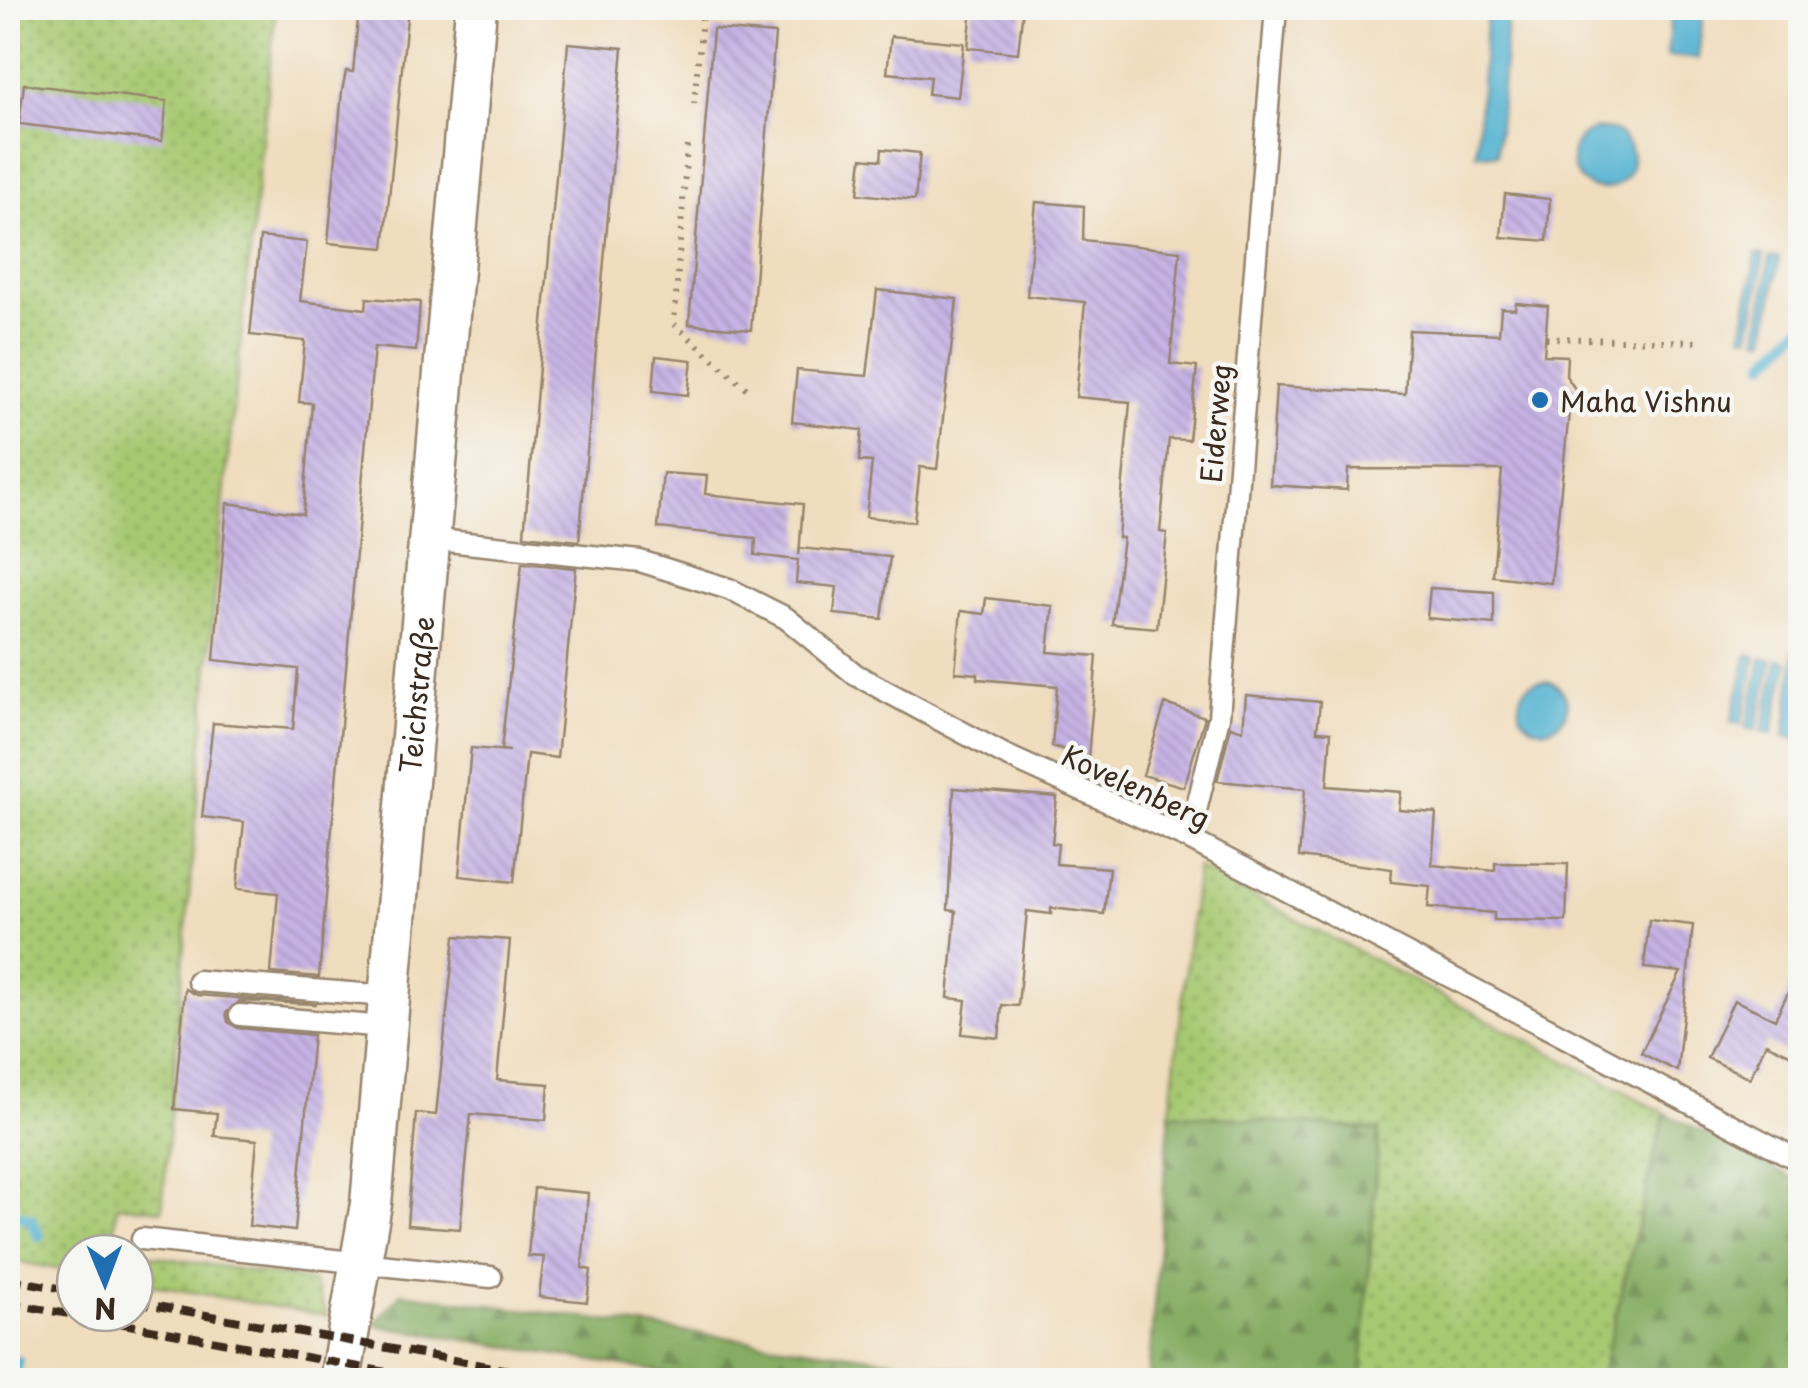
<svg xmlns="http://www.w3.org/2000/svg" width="1808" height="1388" viewBox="0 0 1808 1388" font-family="'Playpen Sans',sans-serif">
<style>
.green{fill:url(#green-dots);stroke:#727a48;stroke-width:2.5}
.forest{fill:url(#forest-firs);stroke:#606c41;stroke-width:2.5}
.water{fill:#53b2d1;stroke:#476e78;stroke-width:2.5}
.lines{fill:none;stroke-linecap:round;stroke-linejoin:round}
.stream{stroke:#53b2d1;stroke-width:11}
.building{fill:url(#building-back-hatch)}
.lane-casing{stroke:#96846e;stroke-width:25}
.street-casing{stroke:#96846e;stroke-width:45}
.path{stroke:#96846e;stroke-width:6;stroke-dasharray:2.5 8;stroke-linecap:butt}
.lane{stroke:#fff;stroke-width:20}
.street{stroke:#fff;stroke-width:40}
.rail{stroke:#3b2a1e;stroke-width:8;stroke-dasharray:15 8;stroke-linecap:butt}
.poi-dot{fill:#1f6fb2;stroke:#f6f6f2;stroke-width:4}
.labels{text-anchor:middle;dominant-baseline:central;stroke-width:9;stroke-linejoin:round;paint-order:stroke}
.poi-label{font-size:28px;fill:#3b2a1e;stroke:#f6f6f2;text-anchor:start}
.street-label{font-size:28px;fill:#3b2a1e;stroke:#f6f6f2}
</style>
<defs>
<pattern id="green-dots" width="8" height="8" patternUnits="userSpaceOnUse" patternTransform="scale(2.5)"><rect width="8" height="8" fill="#a8c972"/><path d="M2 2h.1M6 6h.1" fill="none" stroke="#8aa35d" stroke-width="1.8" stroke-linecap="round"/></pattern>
<pattern id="forest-firs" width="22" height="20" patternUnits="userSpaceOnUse" patternTransform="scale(2.5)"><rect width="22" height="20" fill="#86ad64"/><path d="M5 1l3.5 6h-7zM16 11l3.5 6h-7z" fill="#6f8d52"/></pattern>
<pattern id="building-back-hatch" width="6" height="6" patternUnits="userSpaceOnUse" patternTransform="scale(2.5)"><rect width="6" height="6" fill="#c7b4e6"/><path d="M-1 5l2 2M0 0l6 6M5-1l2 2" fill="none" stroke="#a393ba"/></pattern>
</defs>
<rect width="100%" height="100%" fill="#f6f6f2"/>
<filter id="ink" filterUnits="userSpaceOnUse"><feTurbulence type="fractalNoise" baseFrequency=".01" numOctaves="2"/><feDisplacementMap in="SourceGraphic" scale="20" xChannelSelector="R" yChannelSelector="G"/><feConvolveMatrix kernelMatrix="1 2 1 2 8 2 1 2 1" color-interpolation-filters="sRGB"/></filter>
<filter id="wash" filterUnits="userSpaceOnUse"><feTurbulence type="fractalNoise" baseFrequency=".0048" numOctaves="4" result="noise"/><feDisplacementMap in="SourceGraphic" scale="40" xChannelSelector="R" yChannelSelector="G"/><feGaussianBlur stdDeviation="2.25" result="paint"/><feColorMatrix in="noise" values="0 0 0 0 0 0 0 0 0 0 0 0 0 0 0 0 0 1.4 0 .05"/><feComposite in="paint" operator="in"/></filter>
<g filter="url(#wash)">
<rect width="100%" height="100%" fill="#f0ddbe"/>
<path class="green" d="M8,8H276L221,524L162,1210L117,1205L112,1249L133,1253H75V1272L8,1260Z
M1197,867L1665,1113L1600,1380H1361L1379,1131L1170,1113Z
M135,1253L313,1281L327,1316L135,1282Z"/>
<path class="forest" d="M1170,1113L1379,1130L1361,1380H1148Z
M1665,1113L1800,1182V1380H1600Z
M401,1293L1039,1380H711L374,1325Z"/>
<path class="water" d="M1487,8H1508L1497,155L1476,154Z
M1672,8H1704L1698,59L1667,56Z
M1572 159a30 30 0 1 1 60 0a30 30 0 1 1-60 0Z
M1756,254L1764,255L1750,336L1742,335Z
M1770,257L1779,258L1766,339L1758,338Z
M1795,649L1800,650V739L1785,737Z
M1748,654L1756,657L1741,724L1731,722Z
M1762,658L1772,660L1756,730L1746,728Z
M1778,659L1788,662L1772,734L1762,732Z
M1519 705a24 24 0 1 1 48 0a24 24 0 1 1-48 0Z"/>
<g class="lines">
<path class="stream" d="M1765,363L1800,328
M8,1213L30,1218L39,1236
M14,1380L18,1361"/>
</g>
<g id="blocks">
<path class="building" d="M359,8H408L384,248L328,243L342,91L346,71L353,72Z
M972,8H1023L1018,53L968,48Z
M713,29L775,34L751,330L689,324Z
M891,36L964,43L958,97L928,94L930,77L887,73Z
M568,43L623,48L579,541L524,535Z
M24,84L167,101L162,141L19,124Z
M882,149L920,153L915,200L858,194L862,158L881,160Z
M1505,194L1550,199L1547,241L1501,237Z
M1036,202L1084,206L1083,240L1180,251L1170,364L1197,367L1189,440L1169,439L1160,532L1167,533L1157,628L1112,624L1123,538H1118L1130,402L1076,397L1085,302L1027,296Z
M260,237L307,242L300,301L366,309L367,298L420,302L416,351L374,347L319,977L271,973L278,893L237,889L244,822L202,817L213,723L293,729L298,669L214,660L227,503L303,514L312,403L299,402L305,341L250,335Z
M877,290L957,299L937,469L920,467L914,522L866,517L872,462L859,461L862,430L792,422L797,370L867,376Z
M1516,303L1548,306L1544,355L1567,356L1566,376L1580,396L1569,413L1551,583L1493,576L1502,470L1348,469L1347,490L1270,485L1276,386L1405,394L1409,330L1499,334L1501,308L1515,309Z
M656,356L692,360L688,395L653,391Z
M663,473L707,476L705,494L803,504L799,555L800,548L890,557L882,619L834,614L837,587L796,583L798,560L755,555L756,538L658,528Z
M522,563L576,568L557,758L527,754L514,882L459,876L471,748L510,751L501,750Z
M1430,588L1494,592V624L1427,618Z
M986,598L1053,606L1048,652L1097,656L1088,757L1052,746L1057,686L978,679V674L955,672L961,611L984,614Z
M1246,695L1320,702L1317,731L1331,732L1327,786L1401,792L1399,810L1436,813L1432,865L1495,871V863L1568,864L1566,921L1494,920V913L1428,907L1430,886L1391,882L1392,869L1299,857L1305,789L1217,781L1231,726L1243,730Z
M1165,704L1205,717L1184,787L1143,775Z
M954,788L1057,797L1052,843L1058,844L1056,864L1109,868L1104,914L1051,908V914L1027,911L1018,1006L1002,1005L999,1038L962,1034L966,1000L948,998L956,911L948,910Z
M1649,920L1693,925L1677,1071L1641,1053L1681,972L1644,968Z
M455,936L510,940L497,1080L549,1084L546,1120L471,1114L460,1229L407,1225L416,1113L436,1115Z
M1800,968V1059L1766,1043L1750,1078L1707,1058L1734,1000L1775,1019Z
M185,989L197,995L316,1004L240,1001L226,1013L228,1022L238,1028L313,1035L295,1231L249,1226L257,1140L214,1136L217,1113L174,1109Z
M534,1188L588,1193L582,1268L591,1270L587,1302L539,1297L544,1257L528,1256Z"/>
</g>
</g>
<g filter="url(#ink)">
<use href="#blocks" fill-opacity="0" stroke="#96846e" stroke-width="2.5"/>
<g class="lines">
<defs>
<path id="lane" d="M428,539L640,561L729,589L786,618L856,675L1003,754L1189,839L1800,1161
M1189,839L1219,717L1276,8
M198,981L388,996
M240,1015L386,1027
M142,1239L491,1277"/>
<g id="street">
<path id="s1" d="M340,1380L371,1204L476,8"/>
</g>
</defs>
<use href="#lane" class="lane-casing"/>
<use href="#street" class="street-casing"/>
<path class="path" d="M694,104L703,8
M687,146L674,324L748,390
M1546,338L1698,342"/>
<use href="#lane" class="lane"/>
<use href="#street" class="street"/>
<path class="rail" d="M8,1279L75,1291
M135,1302L564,1380
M8,1303L431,1380"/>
</g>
</g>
<circle class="poi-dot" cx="1540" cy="400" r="10"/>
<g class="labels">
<g class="poi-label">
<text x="1560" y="400">Maha Vishnu</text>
</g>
<g class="street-label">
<text transform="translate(1215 423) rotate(-85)">Eiderweg</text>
<text stroke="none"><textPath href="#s1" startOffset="690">Teichstraße</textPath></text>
<text transform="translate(1136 786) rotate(25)">Kovelenberg</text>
</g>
</g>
<rect width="1808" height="1388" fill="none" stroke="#f6f6f2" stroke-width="40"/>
<g transform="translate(105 1283) rotate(179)"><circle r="48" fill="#f6f6f2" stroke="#aba49d" stroke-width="2.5"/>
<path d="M0-8L18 38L0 25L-18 38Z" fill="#1f6fb2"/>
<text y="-15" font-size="28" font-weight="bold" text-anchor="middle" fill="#3b2a1e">N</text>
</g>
</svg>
